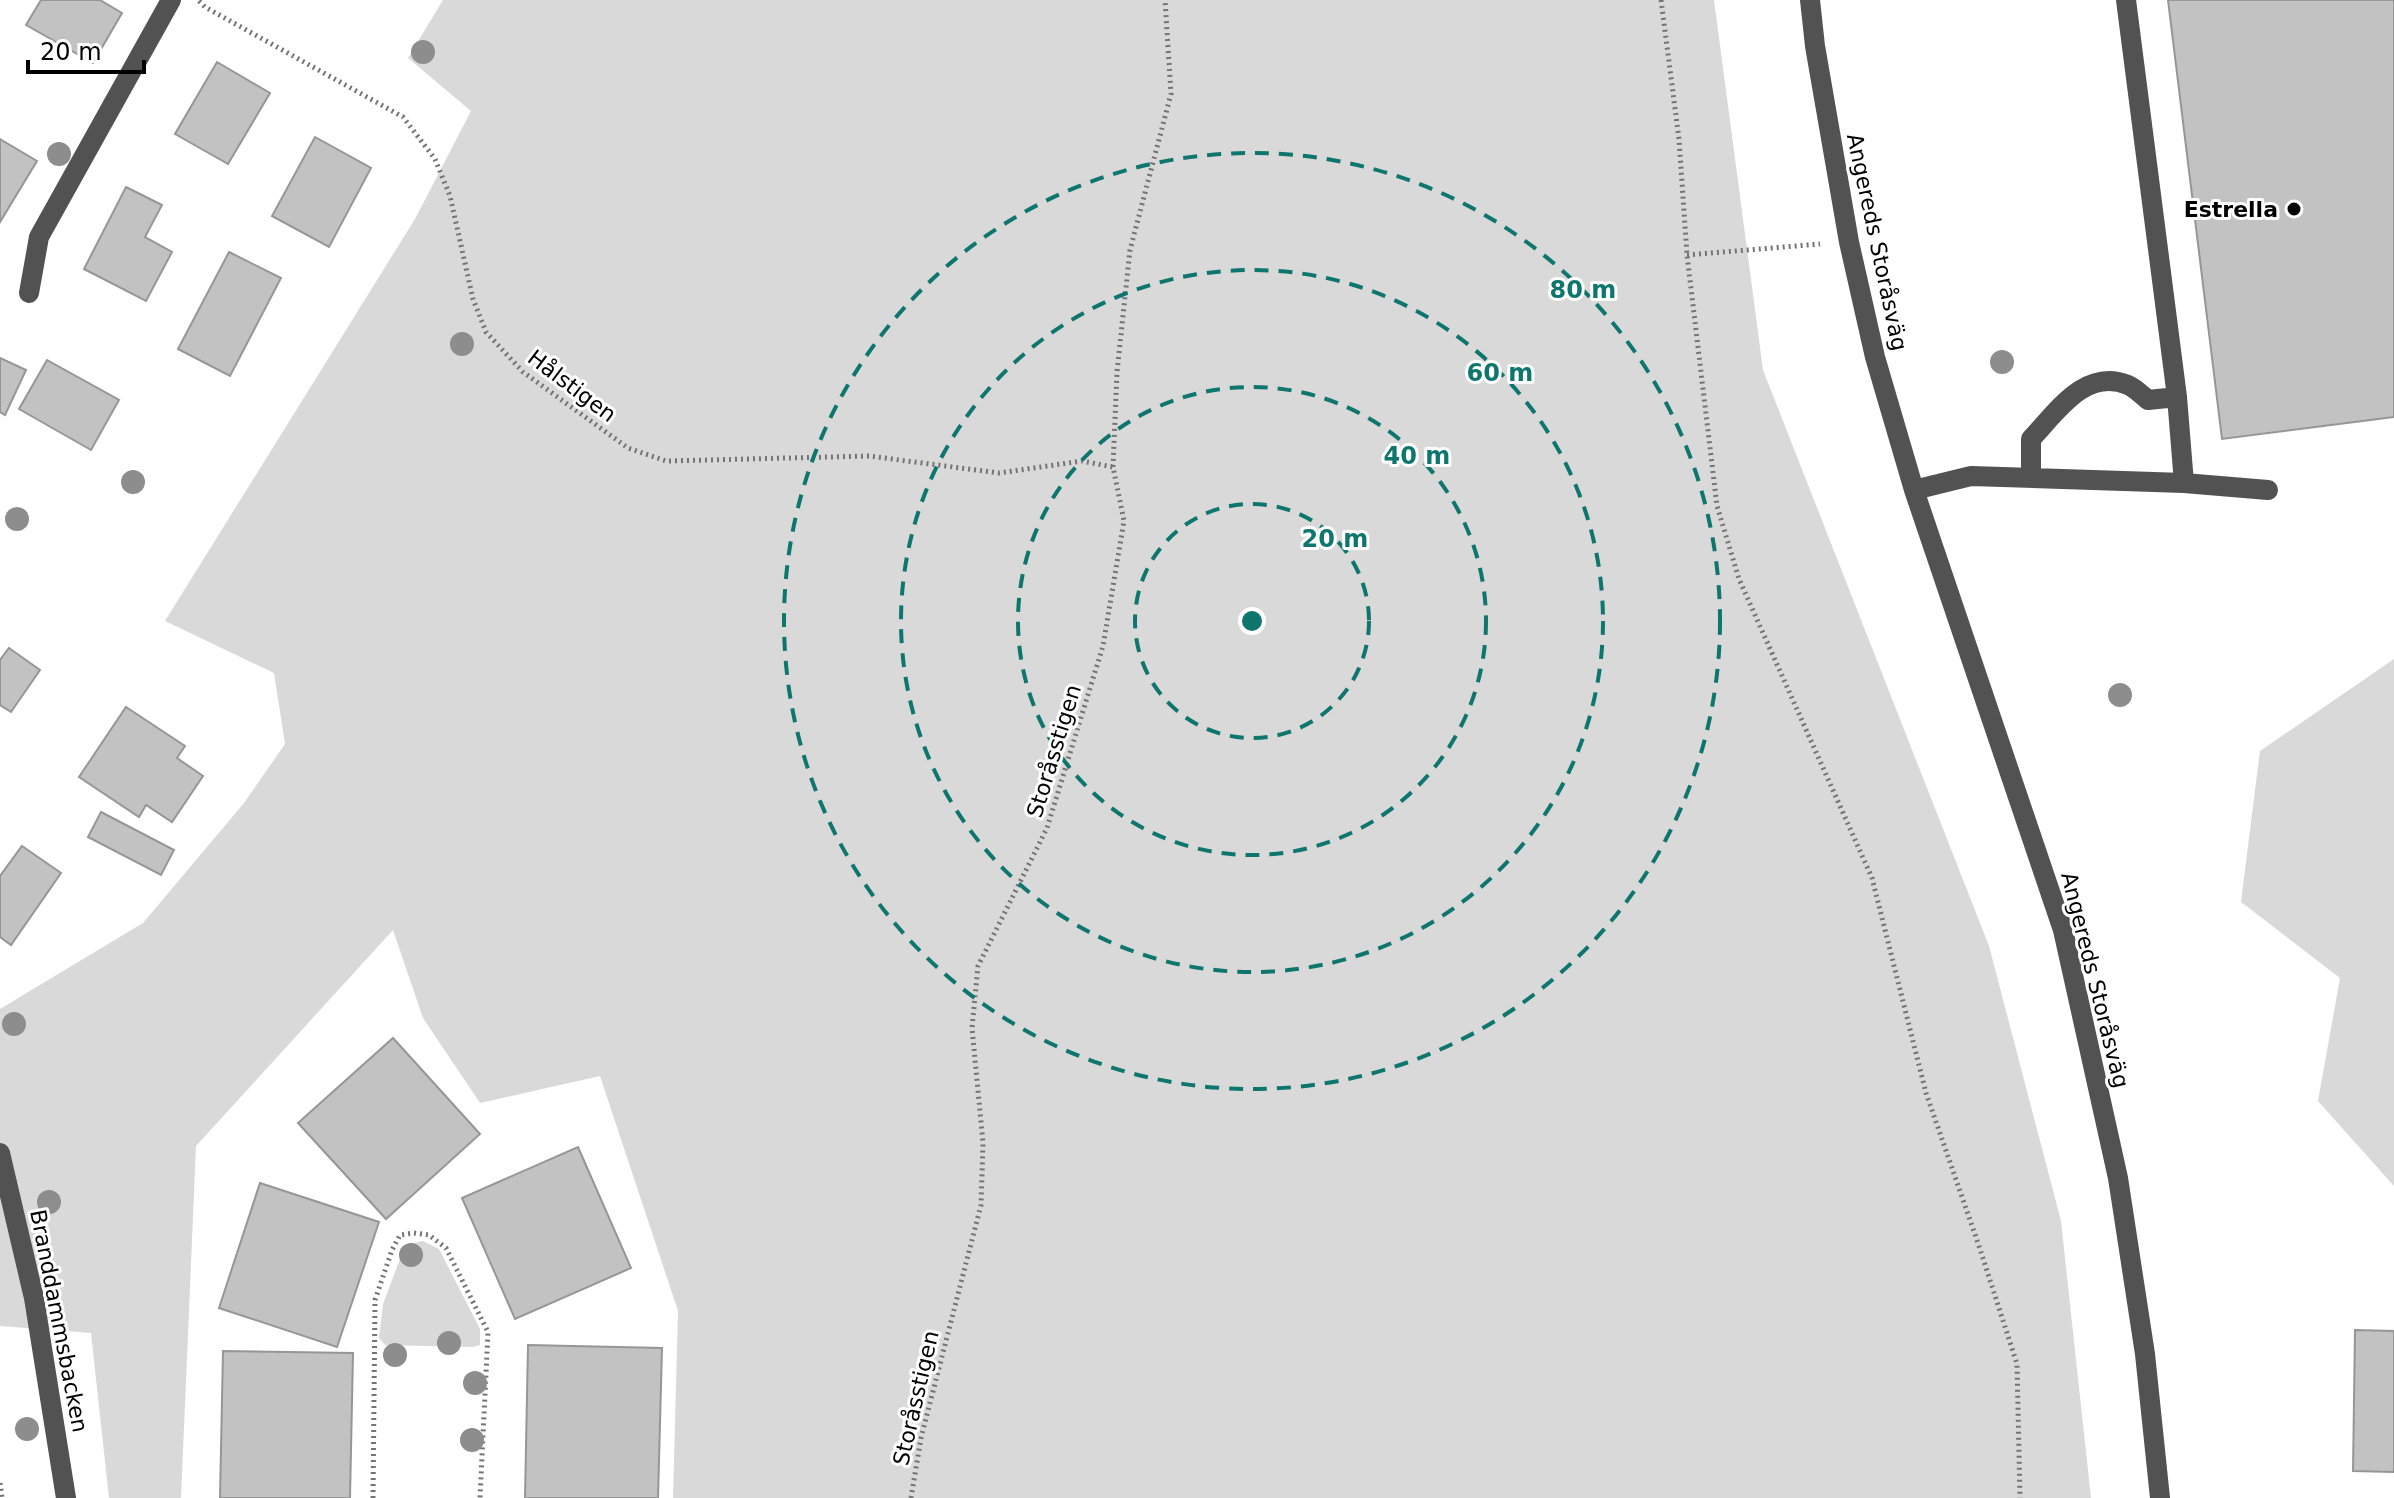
<svg xmlns="http://www.w3.org/2000/svg" width="2394" height="1498" viewBox="0 0 2394 1498" font-family="'DejaVu Sans',sans-serif">
<style>
.green{fill:#d9d9d9}
.building{fill:#c2c2c2;stroke:#969696;stroke-width:2}
.lines{fill:none;stroke-linecap:round;stroke-linejoin:round}
.path{stroke:#747474;stroke-width:5;stroke-dasharray:2 4;stroke-linecap:butt}
.minor{stroke:#525252;stroke-width:20}
.tree{fill:#8d8d8d}
.ring{fill:none;stroke:#0f766e;stroke-width:4;stroke-dasharray:14 10}
.poi-dot{fill:#000;stroke:#fff;stroke-width:3}
.labels{text-anchor:middle;dominant-baseline:central;stroke-width:6;stroke-linejoin:round;paint-order:stroke}
.poi-label{font-size:22px;font-weight:bold;fill:#000;stroke:#fff;text-anchor:end}
.street-label{font-size:22px;fill:#000;stroke:#fff}
.centre{fill:#0f766e;stroke:#fff;stroke-width:4}
.ring-label{font-size:24px;text-anchor:middle;font-weight:bold;fill:#0f766e;stroke:#fff;stroke-width:6;stroke-linejoin:round;paint-order:stroke}
</style>
<rect width="100%" height="100%" fill="#fff"/>
<path class="green" d="M443,0H1714L1763,370L1989,946L2061,1221L2091,1498H673L678,1311L600,1076L480,1103L423,1018L393,930L196,1146L181,1498H109L91,1333L0,1326V1009L143,923L244,803L285,744L274,673L165,621L415,219L471,111L408,58Z
M2394,659V1186L2318,1101L2340,978L2241,902L2260,751Z
M423,1241L439,1249L480,1329V1345L473,1347L385,1345L379,1338L383,1304L403,1251L409,1244Z"/>
<path class="building" d="M41,0H100L122,13L93,63L26,25Z
M2168,0H2394V417L2222,439Z
M217,62L270,93L228,164L175,134Z
M315,137L371,168L329,247L272,216Z
M0,139L37,161L0,222Z
M126,187L162,205L145,237L172,252L146,301L84,269Z
M229,252L281,278L230,376L178,349Z
M0,358L26,370L5,415L0,412Z
M47,360L119,400L91,450L19,409Z
M9,648L40,670L11,712L0,705V660Z
M126,707L185,746L177,758L203,776L172,822L146,805L139,817L79,777Z
M101,812L174,850L161,875L88,837Z
M22,846L61,873L11,945L0,937V876Z
M393,1038L480,1134L386,1219L298,1123Z
M578,1147L631,1268L515,1319L462,1198Z
M260,1183L379,1222L337,1347L219,1308Z
M2355,1330L2394,1331V1472L2353,1471Z
M528,1345L662,1348L658,1498H525Z
M223,1351L353,1353L350,1498H220Z"/>
<g class="lines">
<path class="path" d="M1661,0L1679,139L1687,255L1717,506L1739,579L1872,878L1926,1093L1979,1246L2017,1364L2020,1498
M199,1L205,7L403,117L435,159L450,196L473,299L486,332L523,372L628,448L666,461L869,456L999,473L1082,461L1113,467
M1687,255L1820,244
M0,1483L2,1498
M373,1498L375,1300L392,1250L400,1235L414,1233L429,1235L446,1248L488,1332L480,1498
M911,1498L921,1438L981,1205L983,1143L972,1028L978,966L1047,828L1103,646L1124,521L1113,467L1117,372L1130,250L1171,94L1165,0"/>
<path class="minor" d="M1810,0L1815,46L1849,242L1875,357L1914,490L2063,930L2118,1178L2145,1354L2160,1498
M2126,0L2177,397L2184,483
M29,293L39,237L171,0
M2031,477V439C2056,413 2085,367 2128,385C2135,388 2142,395 2148,400L2177,397
M1914,490L1971,476L2184,483L2268,490
M0,1153L34,1298L66,1498"/>
</g>
<g class="tree">
<circle cx="423" cy="52" r="12"/>
<circle cx="59" cy="154" r="12"/>
<circle cx="462" cy="344" r="12"/>
<circle cx="2002" cy="362" r="12"/>
<circle cx="133" cy="482" r="12"/>
<circle cx="17" cy="519" r="12"/>
<circle cx="2120" cy="695" r="12"/>
<circle cx="14" cy="1024" r="12"/>
<circle cx="49" cy="1202" r="12"/>
<circle cx="411" cy="1255" r="12"/>
<circle cx="449" cy="1343" r="12"/>
<circle cx="395" cy="1355" r="12"/>
<circle cx="475" cy="1383" r="12"/>
<circle cx="27" cy="1429" r="12"/>
<circle cx="472" cy="1440" r="12"/>
</g>
<g class="ring">
<circle cx="1252" cy="621" r="117"/>
<circle cx="1252" cy="621" r="234"/>
<circle cx="1252" cy="621" r="351"/>
<circle cx="1252" cy="621" r="468"/>
</g>
<circle class="poi-dot" cx="2294" cy="209" r="8"/>
<g class="labels">
<g class="poi-label">
<text x="2278" y="209">Estrella</text>
</g>
<g class="street-label">
<text transform="translate(1877 242) rotate(78)">Angereds Storåsväg</text>
<text transform="translate(572 386) rotate(37)">Hålstigen</text>
<text transform="translate(1054 751) rotate(-73)">Storåsstigen</text>
<text transform="translate(2095 980) rotate(76)">Angereds Storåsväg</text>
<text transform="translate(59 1321) rotate(79)">Branddammsbacken</text>
<text transform="translate(916 1398) rotate(-77)">Storåsstigen</text>
</g>
</g>
<circle cx="1252" cy="621" r="12" class="centre"/>
<g class="ring-label">
<text x="1583" y="298">80 m</text>
<text x="1500" y="381">60 m</text>
<text x="1417" y="464">40 m</text>
<text x="1335" y="547">20 m</text>
</g>
<path d="M28 60v12h116v-12" fill="none" stroke="#000000" stroke-width="4"/>
<text x="40" y="60" font-size="24" fill="#000000" stroke="#ffffff" stroke-width="6" paint-order="stroke">20 m</text>
</svg>
